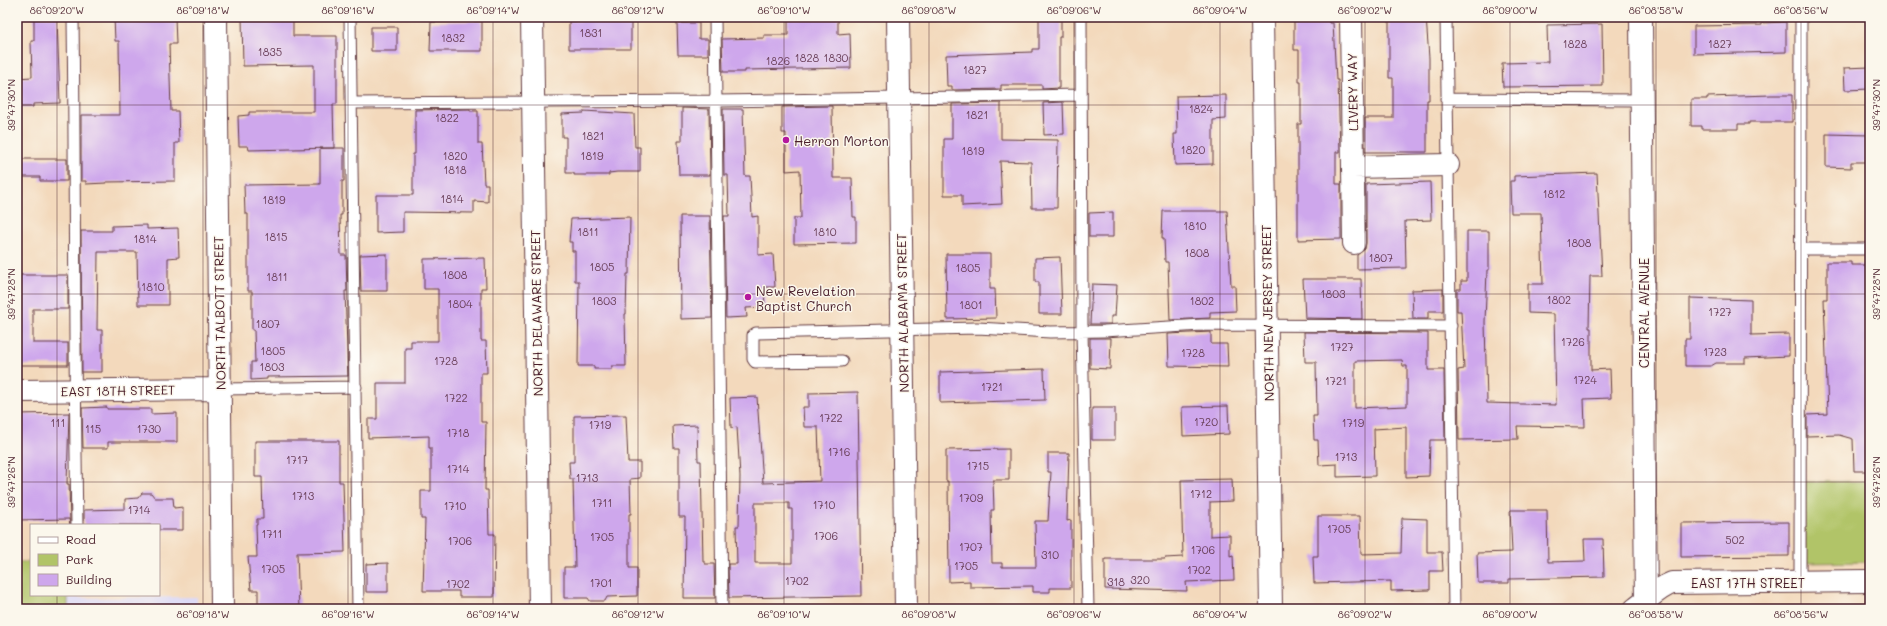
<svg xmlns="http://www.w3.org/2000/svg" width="1887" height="626" viewBox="0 0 1887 626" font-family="Mali,sans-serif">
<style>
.built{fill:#d9d7f7}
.green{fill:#b1c468;stroke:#7e724a}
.building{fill:#cea7ec;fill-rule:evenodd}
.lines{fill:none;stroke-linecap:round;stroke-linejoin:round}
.lane-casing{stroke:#633b41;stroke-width:13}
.street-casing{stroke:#633b41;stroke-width:24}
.secondary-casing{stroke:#633b41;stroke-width:24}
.lane{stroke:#fff;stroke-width:11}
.street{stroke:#fff;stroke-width:22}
.secondary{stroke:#fff;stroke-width:22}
.ticks{fill:none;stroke:#4a1f2b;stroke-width:1;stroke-opacity:0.45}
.poi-dot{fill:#b5179e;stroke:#fbf7ec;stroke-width:1.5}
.labels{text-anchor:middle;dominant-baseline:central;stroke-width:3;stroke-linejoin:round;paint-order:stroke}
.number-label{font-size:11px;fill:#6b415b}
.street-label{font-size:13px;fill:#4a1f2b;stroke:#fbf7ec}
.poi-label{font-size:13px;fill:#4a1f2b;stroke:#fbf7ec;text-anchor:start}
.neatline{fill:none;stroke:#4a1f2b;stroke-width:1.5}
.ticks-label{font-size:10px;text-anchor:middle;fill:#4a1f2b}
</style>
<rect width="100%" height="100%" fill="#fbf7ec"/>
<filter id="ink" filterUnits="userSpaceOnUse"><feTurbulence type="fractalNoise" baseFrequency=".025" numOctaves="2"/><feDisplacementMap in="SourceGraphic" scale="8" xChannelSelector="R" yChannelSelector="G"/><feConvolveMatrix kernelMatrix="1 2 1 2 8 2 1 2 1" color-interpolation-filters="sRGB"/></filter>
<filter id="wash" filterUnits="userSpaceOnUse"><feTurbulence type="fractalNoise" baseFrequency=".012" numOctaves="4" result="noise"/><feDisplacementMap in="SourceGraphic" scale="16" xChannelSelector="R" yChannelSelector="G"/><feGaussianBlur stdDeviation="0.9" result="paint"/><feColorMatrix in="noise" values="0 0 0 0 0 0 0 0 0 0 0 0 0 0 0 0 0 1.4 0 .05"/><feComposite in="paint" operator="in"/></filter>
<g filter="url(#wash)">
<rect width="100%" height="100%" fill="#f3d9bc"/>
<path class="built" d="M17,562H31V595H68V598L197,597V609H17Z"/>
<path class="green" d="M1870,481V562L1805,563L1804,482Z
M17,562H31V595H68V609H17Z"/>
<g id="blocks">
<path class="building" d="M34,17H57L60,103L33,104V107H17V78L32,77L31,41H34Z
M114,17H175L176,44H169L171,111H178L179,143H175V181L106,182V183L86,184V181H81V115H120L119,41H115Z
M242,17H293V36H337V104H333L334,148L249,150L248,146H239L238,116L249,115V112H314V65L243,66Z
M788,17H838V34L850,33L851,68L745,70V72H723L722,39L764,38V35H788Z
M1294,17H1329V23H1333L1336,80H1338L1340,152H1336V184H1341V239L1298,240V124H1301V82H1299V50H1294Z
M1389,17H1426L1429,58V100H1427V152H1365V118H1393V78H1389Z
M1039,18H1061V37H1059V88L1042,89V85H1001V89L952,90V86H947L946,55L1032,52V49H1039Z
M482,21V51H430L431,22Z
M569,21H631V49H569Z
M1786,22V52L1694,54V26L1762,25V23Z
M677,23H699V39H708V55H678Z
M1602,24L1603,86L1503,87L1502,63L1548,62L1547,25Z
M371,27H397V51H371Z
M1870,67V89L1845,90L1844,68Z
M1226,95V119L1213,120V164L1175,165L1174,134H1177L1176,96Z
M1771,95H1792V122H1749V124H1738V129H1701V126H1691V99H1707V97Z
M1063,102L1064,134L1044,135L1043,103Z
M1001,103V139L1058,140L1057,208H1032L1031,162L1000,161L1002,204L962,206V195H944V139H952V104Z
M832,106L833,178H852L853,217H856V243L794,244V218H801L800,170L786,171V133H782V107Z
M682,108L709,109L710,175H679L678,141H682Z
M470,109V111H478V144H482L484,184H488V202L474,201V213L403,212V232L376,233V195H413V154H415V110Z
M723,109H743L745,176H750L752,217L758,216V255L773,254L775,287H764L765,307L746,308L747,317L726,318L724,216H729L728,175H724Z
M584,111L634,114L635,147H640V172H617L609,173V175H574V173H566V137H562V114L584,113Z
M1826,134L1870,135V162H1851V168L1826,167Z
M320,148H344V181H342V215H340L341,255H346L347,291H345L348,376L267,377V379L251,380V362H255L254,330H252V291H248V214H245L244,185L320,184Z
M17,159H67V181H40V177H17Z
M1597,173L1602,276H1590L1589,328H1591V370L1610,369L1611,398L1584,399L1585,427L1517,426L1518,439L1459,440L1458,370L1464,369L1461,311H1457V289H1461V281H1467V231H1489V270H1487L1485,322L1487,403L1556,405L1554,314L1528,313V284H1543L1541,213H1511L1510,181H1514V176Z
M1430,182L1431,220L1405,221L1406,268L1357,269V255L1365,249L1366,243V184Z
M1163,211H1227L1231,286H1235L1236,311L1210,312V318L1170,320L1168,262H1165L1164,238H1162Z
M1113,212V237H1089V213Z
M680,216H710L712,318L681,319Z
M630,217L629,274H627L626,314H625L626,366H612V369H594V366H578L579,281H575V251H572V242H569L571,219Z
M147,225V229L178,228L179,257L168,258V305H138L137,252H98L97,330H102V372H82L81,231H112V226Z
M387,254V291H361L360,255Z
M946,254H990V289H995L996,318L947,319Z
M1060,257L1062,314H1039V282H1035V258Z
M485,258L486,288H481V341H486L487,373H481V422H486L485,490H488L489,534H495L494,597H459V591H423L425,519H421V491H431V448H429V436L368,438V419H377V383H405V348H411V341H438V289H424V259Z
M1827,262H1851V265H1870V471H1854L1853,439L1839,435L1807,436V415L1828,414L1824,299H1827Z
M17,275H68V309H33V343H68V365H17Z
M1303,279H1361L1362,319L1305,318Z
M1092,284L1117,285L1115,316H1111V324H1090Z
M1443,289V311H1428V319H1413L1412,290Z
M1690,298L1751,300V335L1789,334V356L1745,358V363H1716L1711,366H1685V339H1690Z
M1211,332V344H1227L1228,367L1169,366L1168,334Z
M1304,332L1428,333V370H1444L1445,440H1430L1429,476L1406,477V427L1374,429L1375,476L1337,477V464L1319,465L1318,440H1314L1313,416H1317L1316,362H1305ZM1402,360L1403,366H1407V406L1355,408V361Z
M1090,338H1111L1110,369L1090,368Z
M1044,369L1045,400L940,403V372Z
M858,392L861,596L729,598L728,564H737L736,526H739L740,476L737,427L731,428L730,398L757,397L763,483L820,481L818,427H804L803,407H809V393ZM755,503H789V509H792V563H755Z
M1228,406L1229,434L1183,436L1182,407Z
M107,407V409H151V414L177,413V442H108V448H83L82,408Z
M1092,408H1115V440H1092Z
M69,413L67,484H69L70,525L69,519L17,520V414Z
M626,415L628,462H640V478L630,479L631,514H629V568H637V596L607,597L605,601H590L588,598H564V567H575L573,479H570L569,462H574V416Z
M697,425L698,461H701L703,562H705V564H714L715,598H684L685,517H679V448H674L673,426Z
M255,441H339V482H343L345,552L297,553L299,609H258V590H251L248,557H257L256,525H257V519H263L262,477H255Z
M1009,449V480H993L994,510H991L992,563H1002V567H1036L1035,521H1048L1051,472H1048V453H1069L1067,521L1071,520V588H1050V592H1033V586L970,587V581L949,582L948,481H946V450Z
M1232,479L1233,501L1210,502V536L1230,535V556L1233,555L1234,580L1186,582L1187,591L1105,589V559H1165V558L1183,557L1181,480Z
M142,493H151L155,498H173L174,508L183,507V530H159V525H84V510L125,509V499L138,498Z
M1510,510H1547L1548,562L1585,561L1584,539H1603L1604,577L1509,579V583H1478L1477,553L1512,552Z
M1318,516H1360L1361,554L1401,553L1402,518L1427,519V552H1442L1443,571H1430V590L1391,591V581L1314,583L1313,556H1318Z
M1789,522V556L1681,557V523Z
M388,563V592H366V564Z"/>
</g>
</g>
<g filter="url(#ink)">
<use href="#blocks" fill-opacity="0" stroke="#633b41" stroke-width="1"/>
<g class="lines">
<defs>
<path id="lane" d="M73,17C75,186 74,356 77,525
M350,17L358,609
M715,17L722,609
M1081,17L1082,331L1088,609
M1446,17L1454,609
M1446,99L1642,100
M352,103L716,101L1081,95
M1801,249H1870
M842,361L755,362L753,359V335L756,333L977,328L1050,332L1104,331L1202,325L1451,326
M220,389L356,387
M1800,582L1801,17"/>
<path id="street" d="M216,17L222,609
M1262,17L1271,609
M1351,17L1354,243
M1353,167L1448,165
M17,391L220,389
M1635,609C1648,600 1656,589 1672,583L1870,581"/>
<path id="secondary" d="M532,17L540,609
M898,17L906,609
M1641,17L1646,609"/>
</defs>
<use href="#lane" class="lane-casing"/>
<use href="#street" class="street-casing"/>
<use href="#secondary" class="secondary-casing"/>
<use href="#lane" class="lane"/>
<use href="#street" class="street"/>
<use href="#secondary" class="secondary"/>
</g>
</g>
<path class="ticks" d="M57,17V525M203,17V609M348,17V609M493,17V609M638,17V609M784,17V609M929,17V609M1074,17V609M1220,17V609M1365,17V609M1510,17V609M1656,17V609M1801,17V609M17,105H1870M17,294H1870M17,482H1870M57,595V609"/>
<g class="poi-dot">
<circle cx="786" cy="140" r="4"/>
<circle cx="748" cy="297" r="4"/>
</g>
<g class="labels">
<g class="number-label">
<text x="591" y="32">1831</text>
<text x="453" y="37">1832</text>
<text x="1575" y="43">1828</text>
<text x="1720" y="43">1827</text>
<text x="270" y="51">1835</text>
<text x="807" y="57">1828</text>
<text x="836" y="57">1830</text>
<text x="778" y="60">1826</text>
<text x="975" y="69">1827</text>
<text x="1201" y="108">1824</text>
<text x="977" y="114">1821</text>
<text x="447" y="117">1822</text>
<text x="593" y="135">1821</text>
<text x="1193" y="149">1820</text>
<text x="973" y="150">1819</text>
<text x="455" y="155">1820</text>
<text x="592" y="155">1819</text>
<text x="455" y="169">1818</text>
<text x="1554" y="193">1812</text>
<text x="452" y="198">1814</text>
<text x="274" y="199">1819</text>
<text x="1195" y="225">1810</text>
<text x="588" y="231">1811</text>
<text x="825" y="231">1810</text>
<text x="276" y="236">1815</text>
<text x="145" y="238">1814</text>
<text x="1579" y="242">1808</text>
<text x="1197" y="252">1808</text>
<text x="1381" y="257">1807</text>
<text x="602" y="266">1805</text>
<text x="968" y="267">1805</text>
<text x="455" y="274">1808</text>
<text x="277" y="276">1811</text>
<text x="153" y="286">1810</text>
<text x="1333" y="293">1803</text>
<text x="1559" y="299">1802</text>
<text x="604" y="300">1803</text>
<text x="1202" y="300">1802</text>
<text x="460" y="303">1804</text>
<text x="971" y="304">1801</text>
<text x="1720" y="311">1727</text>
<text x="268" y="323">1807</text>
<text x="1573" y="341">1726</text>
<text x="1342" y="346">1727</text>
<text x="273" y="350">1805</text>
<text x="1715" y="351">1723</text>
<text x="1193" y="352">1728</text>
<text x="446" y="360">1728</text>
<text x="272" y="366">1803</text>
<text x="1585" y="379">1724</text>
<text x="1336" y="380">1721</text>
<text x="992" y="386">1721</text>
<text x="456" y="397">1722</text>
<text x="831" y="417">1722</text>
<text x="1206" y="421">1720</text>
<text x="58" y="422">111</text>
<text x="1353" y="422">1719</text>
<text x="600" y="424">1719</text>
<text x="93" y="428">115</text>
<text x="149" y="428">1730</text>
<text x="458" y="432">1718</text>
<text x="839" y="451">1716</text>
<text x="1346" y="456">1713</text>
<text x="297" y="459">1717</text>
<text x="978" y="465">1715</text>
<text x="458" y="468">1714</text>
<text x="587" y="477">1713</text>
<text x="1201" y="493">1712</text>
<text x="303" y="495">1713</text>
<text x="971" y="497">1709</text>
<text x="602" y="502">1711</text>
<text x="824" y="504">1710</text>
<text x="455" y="505">1710</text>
<text x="139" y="509">1714</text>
<text x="1339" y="528">1705</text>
<text x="272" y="533">1711</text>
<text x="826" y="535">1706</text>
<text x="602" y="536">1705</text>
<text x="1735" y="539">502</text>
<text x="460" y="540">1706</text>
<text x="971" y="546">1707</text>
<text x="1203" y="549">1706</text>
<text x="1050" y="554">310</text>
<text x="966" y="565">1705</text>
<text x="273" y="568">1705</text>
<text x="1199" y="569">1702</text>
<text x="1140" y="579">320</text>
<text x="797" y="580">1702</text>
<text x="1116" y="581">318</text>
<text x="601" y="582">1701</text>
<text x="458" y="583">1702</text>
</g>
<g class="street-label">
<text transform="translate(1352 92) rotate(-91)">LIVERY WAY</text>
<text transform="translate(219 313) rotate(-91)">NORTH TALBOTT STREET</text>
<text transform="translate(536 313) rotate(-91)">NORTH DELAWARE STREET</text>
<text transform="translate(902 313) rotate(-91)">NORTH ALABAMA STREET</text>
<text transform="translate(1267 313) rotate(-91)">NORTH NEW JERSEY STREET</text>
<text transform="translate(1643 313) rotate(-90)">CENTRAL AVENUE</text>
<text transform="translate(118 390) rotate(-1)">EAST 18TH STREET</text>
<text x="1748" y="582">EAST 17TH STREET</text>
</g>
<g class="poi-label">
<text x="794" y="140">Herron Morton</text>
<text x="756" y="290">New Revelation<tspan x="756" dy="15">Baptist Church</tspan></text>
</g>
</g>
<rect width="1887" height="626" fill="none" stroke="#fbf7ec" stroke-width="44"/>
<rect x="30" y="524" width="130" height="72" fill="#fbf7ec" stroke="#b4a19f"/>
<rect x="38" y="537" width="20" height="6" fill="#ffffff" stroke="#b4a19f"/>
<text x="66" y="544" font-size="12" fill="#4a1f2b">Road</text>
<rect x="38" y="554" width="20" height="12" fill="#b1c468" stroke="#b4a19f"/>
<text x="66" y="564" font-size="12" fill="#4a1f2b">Park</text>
<rect x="38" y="574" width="20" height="12" fill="#cea7ec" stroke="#b4a19f"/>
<text x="66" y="584" font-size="12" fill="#4a1f2b">Building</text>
<rect x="22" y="22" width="1843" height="582" class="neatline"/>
<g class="ticks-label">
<text x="57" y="14">86°09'20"W</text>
<text x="203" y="14">86°09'18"W</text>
<text x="348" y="14">86°09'16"W</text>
<text x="493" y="14">86°09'14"W</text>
<text x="638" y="14">86°09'12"W</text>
<text x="784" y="14">86°09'10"W</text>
<text x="929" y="14">86°09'08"W</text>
<text x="1074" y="14">86°09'06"W</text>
<text x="1220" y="14">86°09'04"W</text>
<text x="1365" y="14">86°09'02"W</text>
<text x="1510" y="14">86°09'00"W</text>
<text x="1656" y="14">86°08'58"W</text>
<text x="1801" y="14">86°08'56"W</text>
<text transform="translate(11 105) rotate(-90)" y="4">39°47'30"N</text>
<text transform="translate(1876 105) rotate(-90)" y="4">39°47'30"N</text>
<text transform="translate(11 294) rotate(-90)" y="4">39°47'28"N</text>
<text transform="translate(1876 294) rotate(-90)" y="4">39°47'28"N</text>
<text transform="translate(11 482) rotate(-90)" y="4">39°47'26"N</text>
<text transform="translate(1876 482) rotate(-90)" y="4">39°47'26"N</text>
<text x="203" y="618">86°09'18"W</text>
<text x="348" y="618">86°09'16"W</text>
<text x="493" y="618">86°09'14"W</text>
<text x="638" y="618">86°09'12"W</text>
<text x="784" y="618">86°09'10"W</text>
<text x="929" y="618">86°09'08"W</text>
<text x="1074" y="618">86°09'06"W</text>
<text x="1220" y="618">86°09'04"W</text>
<text x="1365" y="618">86°09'02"W</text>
<text x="1510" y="618">86°09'00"W</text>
<text x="1656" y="618">86°08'58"W</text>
<text x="1801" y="618">86°08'56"W</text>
</g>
</svg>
